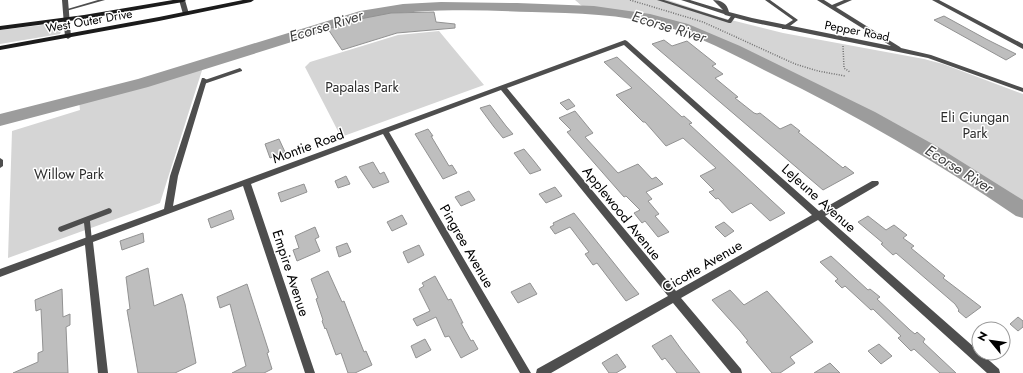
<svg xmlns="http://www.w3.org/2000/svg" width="1023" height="373" viewBox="0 0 1023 373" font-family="Jost,sans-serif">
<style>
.green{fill:#d5d5d5}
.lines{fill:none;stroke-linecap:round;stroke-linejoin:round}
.river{fill:#9c9c9c;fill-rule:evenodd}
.building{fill:#bebebe;stroke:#929292}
.path{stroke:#707070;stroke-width:1.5;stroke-dasharray:1 1.5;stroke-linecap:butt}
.service{fill:#4e4e4e;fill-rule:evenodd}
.minor{fill:#4e4e4e;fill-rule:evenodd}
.secondary{fill:#1b1b1b;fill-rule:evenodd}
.labels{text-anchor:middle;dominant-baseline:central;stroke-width:3;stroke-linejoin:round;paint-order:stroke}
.far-street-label{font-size:12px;fill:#000;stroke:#fff}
.park-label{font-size:14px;fill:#2c2c2c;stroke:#fff}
.street-label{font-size:14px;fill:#000;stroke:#fff}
.water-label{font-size:15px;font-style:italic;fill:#3d3d3d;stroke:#fff}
</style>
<rect width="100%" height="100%" fill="#fff"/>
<path class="green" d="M575,0H668L719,17L783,33L924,59L943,64L1023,94V210C922,141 811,82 699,33C674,22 644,15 617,12C608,11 596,12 587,9C583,8 579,3 575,0Z
M59,23H62V30L60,34L0,44V30Z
M439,31L484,85L341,137L305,67L310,62L398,35Z
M204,64L160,203L8,258L12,131L80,110L79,101Z"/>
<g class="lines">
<path class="river" d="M441,2L517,3L594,6L650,14L688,24L740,46L875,112L938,147L1023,200V218L1016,216C937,162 856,115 770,73C736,56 702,37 664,26C622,14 576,13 532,12C477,10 422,8 368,18L148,87L0,126V114L138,79L360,11L403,4Z"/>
</g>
<path class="building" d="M434,12L436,22L455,24V28L397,33L342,50L328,29L360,19L391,13Z
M944,16L986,39L1016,54L1006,60L934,20Z
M664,40L672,46L687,41L716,64L712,66L723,74L715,78L738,97L735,98L754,113L757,114L760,113L780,129L791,124L800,131L798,132L843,168L845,166L854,173L823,190L652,44Z
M617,57L682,117L684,116L692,123L689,124L785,213L770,221L751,203L732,213L718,198L716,199L709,192L714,190L700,176L716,168L683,138L666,146L645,122H643L616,95L632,88L604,62Z
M569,99L575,106L567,110L560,103Z
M490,105L506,126L513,134L503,138L494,127L480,108Z
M575,111L593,133L585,137L618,173L638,164L652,179L656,177L663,184L646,192L652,199L648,201L659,214L655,216L669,232L658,237L645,221L642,223L634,213L640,210L626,196L624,197L567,132L571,130L559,118Z
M428,129L433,136H431L449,166L452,165L457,173L443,179L440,174L415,134Z
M279,139L285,152L270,158L265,144Z
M524,149L534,161L541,170L530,174L514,153Z
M373,162L380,174L384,172L389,182L373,188L359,167Z
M346,176L350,184L338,188L335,181Z
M304,184L307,192L281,202L278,193Z
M555,187L562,196L546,203L539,194Z
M469,191L475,200L461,206L455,197Z
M231,210L234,219L211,228L208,219Z
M574,213L629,282L639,294L626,301L597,263L593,265L585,254L589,252L570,227L555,234L550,227L554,225L553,223Z
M402,215L407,224L392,231L387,222Z
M868,216L886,230L894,225L907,235L903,238L914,246L911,248L945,276L943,278L981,307L966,318L958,311L959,310L955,304L896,253L893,255L881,244L883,243L858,222Z
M724,222L734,231L725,237L715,227Z
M315,227L319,237L315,239L320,251L297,261L293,250L299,248L295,236Z
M143,233L144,242L122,250L120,241Z
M347,243L351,252L339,257L336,247Z
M419,245L424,255L408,263L403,252Z
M831,256L868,290L870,289L880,297L877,299L910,330L915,334L917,332L925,339L923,342L956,373H940L914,349L911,351L898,338L901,336L873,309L871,310L845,286L842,288L835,281L838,279L820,262Z
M148,268L154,306L182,294L185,304L196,363L175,373H138L127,310L130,309L126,277Z
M328,271L342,302L344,301L347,309L364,352L366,351L372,365L355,373H348L341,353L336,355L326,328L325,329L322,321L323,320L316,299L318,298L311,279Z
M435,276L446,296L448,300L451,299L463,323H461L471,341L473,340L478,349L461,358L449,336L445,337L436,317L417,326L413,319L430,311L419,289L424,286L422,283Z
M530,283L537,294L518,303L511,292Z
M247,284L269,352L267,353L272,369L264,373H232L246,366L230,304L220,308L217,297Z
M62,289L63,317L70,314V325L66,327L68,373H13L38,362V353L43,351L41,309L36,311L35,300Z
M730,290L744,305L767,291L813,342L790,357L795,363L780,373H772L746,342L748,341L740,331L712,300Z
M1018,317L1023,321V327L1018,331L1010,324Z
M671,335L681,349L700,373H677L665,358L662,360L652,346Z
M425,339L431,350L416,358L411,346Z
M879,344L892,356L881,364L868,351Z
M617,354L626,367L616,373H609L602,363Z
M830,363L840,373H814Z"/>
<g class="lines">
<path class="path" d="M630,0L703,22L795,64L818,71L845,76
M843,46L844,68L850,72"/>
<path class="service" d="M98,0H105L66,11L64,10Z
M657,0H664L728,20L732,15H734L736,16L731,23H729Z
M765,0H770L798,20L786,29H782V27L793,20Z
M240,68L242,70V71L204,84L201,82L202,81Z
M0,158L3,160V166L0,168Z
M109,208L111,209L112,211L111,213L90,221L92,241L91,243L89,244L87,243L86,241L84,223L61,232L59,231L58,229L59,227Z"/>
<path class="minor" d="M62,0H68L71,37L68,39L65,37Z
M179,0H185L189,14L188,15H184L183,14Z
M681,0H690L723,10L713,0C721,0 727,3 729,12L752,18L891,46L817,0H824L832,5L844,0H852L836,7L900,47L901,48L931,55L1023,88V92L928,58L751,22L725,15L724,14Z
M932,0H939L1023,44V49Z
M625,40L627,41L819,211L872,181H878L879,183L878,185L825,216L999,369L1000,373H987L818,220L681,298L741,369L742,373H731L673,303L551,373H536L537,369L668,296L501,90L389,132L531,373H520L383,134L251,184L315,373H305L243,186L93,242L108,373H98L85,245L0,277V269L164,209L170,176L202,78H204L207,80L178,176L173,206ZM624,45L812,215L676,291L507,88Z"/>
<path class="secondary" d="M173,0H186L183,2L84,19L0,30V26L84,15Z
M243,0H254L251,2L159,21L0,50V46L159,17Z"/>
</g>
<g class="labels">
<g class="far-street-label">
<text transform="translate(89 21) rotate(-10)">West Outer Drive</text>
<text transform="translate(857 31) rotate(11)">Pepper Road</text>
</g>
<g class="park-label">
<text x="362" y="87">Papalas Park</text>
<text x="975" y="117">Eli Ciungan<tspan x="975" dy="16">Park</tspan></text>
<text x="69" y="174">Willow Park</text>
</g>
<g class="street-label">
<text transform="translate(308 146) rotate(-20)">Montie Road</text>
<text transform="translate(819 198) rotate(42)">LeJeune Avenue</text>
<text transform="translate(622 213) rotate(51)">Applewood Avenue</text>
<text transform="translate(467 246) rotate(60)">Pingree Avenue</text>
<text transform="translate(702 266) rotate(-30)">Cicotte Avenue</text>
<text transform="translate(291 273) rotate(72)">Empire Avenue</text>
</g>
<g class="water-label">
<text transform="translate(326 26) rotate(-17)">Ecorse River</text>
<text transform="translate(669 27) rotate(17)">Ecorse River</text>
<text transform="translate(959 169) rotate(32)">Ecorse River</text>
</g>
</g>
<g transform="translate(991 341) rotate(299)"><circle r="19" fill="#ffffff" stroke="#999999"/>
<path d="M0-3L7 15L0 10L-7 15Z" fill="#000000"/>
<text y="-6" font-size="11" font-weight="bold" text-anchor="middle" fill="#000000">N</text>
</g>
</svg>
